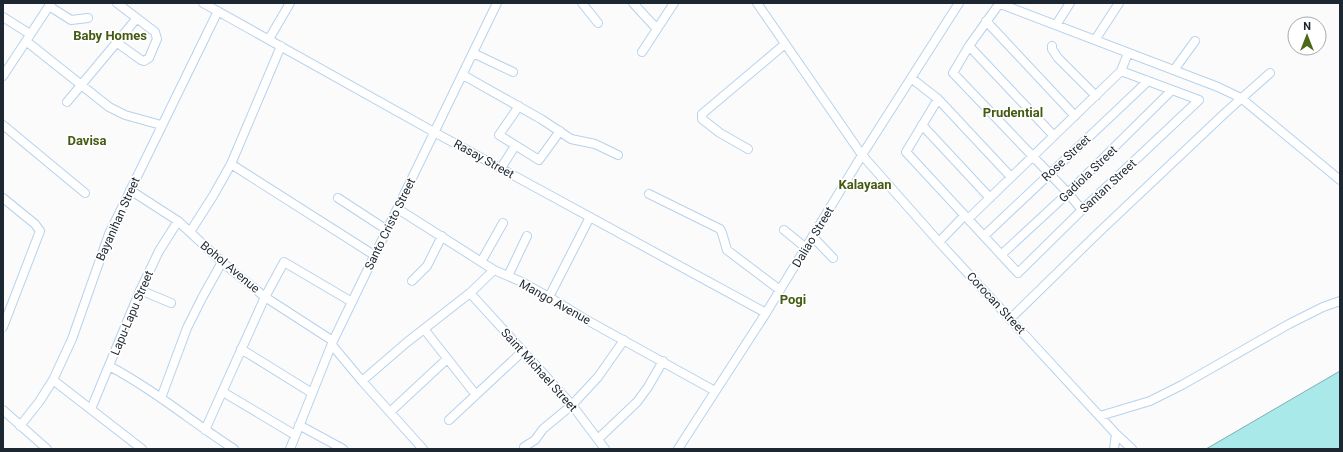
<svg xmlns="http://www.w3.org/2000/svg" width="1343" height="452" viewBox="0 0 1343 452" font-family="Roboto,sans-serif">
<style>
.water{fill:#a9e9ea;stroke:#7fafb2}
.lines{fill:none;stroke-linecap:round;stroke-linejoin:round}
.minor-casing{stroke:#b7d2ec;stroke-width:10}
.minor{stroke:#fff;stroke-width:8}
.labels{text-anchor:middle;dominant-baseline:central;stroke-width:3.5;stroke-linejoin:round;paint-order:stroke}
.street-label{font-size:12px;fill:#1d2731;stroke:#fff}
.neighbourhood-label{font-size:13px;font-weight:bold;fill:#445b13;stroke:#fff}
</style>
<rect width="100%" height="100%" fill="#fbfbfb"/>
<path class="water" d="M1340,371V449H1206Z"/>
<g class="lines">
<defs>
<path id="minor" d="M203,3L434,132L766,313
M582,3L598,23
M633,3L657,29
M757,3L862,155L939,242L1116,434L1132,449
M998,3L1218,87L1241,98L1340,180
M999,4L969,46L953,73L1068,193L1082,210
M49,6L71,20L88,18
M3,17L30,34
M986,21L1075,116
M1056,25L1070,3
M269,39L290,3
M1095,40L1119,3
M26,41L109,107L125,115L161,125
M116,42L141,60L144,61L149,58L157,39L155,32L117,3
M969,46L1054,136
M1052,46V49L1058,58L1096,96
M642,52L674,3
M473,53L513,72
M1174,70L1195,41
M463,75L541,119L571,139L595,144L618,155
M3,76L51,3
M911,78L938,99L1011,177
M938,99L906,152L1018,273L1082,210L1199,100L1121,71
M67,102L137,18
M519,106L499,135L539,160L560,131
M3,125L85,193
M922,125L990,198
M748,149L720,133L702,119V114L785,44
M231,164L374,255
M501,168L515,146
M130,190L178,221L222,262L265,297L333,341
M649,194L720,229L722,233L727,250L780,290
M3,198L35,224L40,231L3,327
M338,198L387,230
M398,209L494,270L522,282L549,297L585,319L715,391
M968,219L1121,71L1128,53
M784,230L806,248
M190,232L213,196L231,164L281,46
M984,236L1148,81
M813,237L833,258
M939,242L964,216
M1001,255L1068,193L1172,90
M481,262L503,223
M508,276L527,236
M412,281L427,266L442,236
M140,290L171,303
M470,293L572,405L605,449
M549,297L590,217
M1010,319L1095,236L1225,113L1270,73
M424,329L476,395
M332,345L362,381L423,449
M241,349L312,393
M109,366C153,389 192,422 234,449
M53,380L142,449
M362,381L406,343L470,293L494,270
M223,392L295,435
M161,398L187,328L202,298L222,262
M91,409L139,293L159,251L178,221
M3,410L47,449
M390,412L447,359
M1100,416L1150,401L1182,385L1289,324L1323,307L1340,301
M449,420L523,351
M299,425L343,449
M20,426L39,402L53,380L72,339L109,234L218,11
M205,430L265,297L284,262L352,302
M598,439L637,402L648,387L663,361
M524,447L535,440L543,429L572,405L598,377L624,340
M290,449L333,341L497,3
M678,449L766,313L862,155L959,3
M1114,449L1116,434"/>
</defs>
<use href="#minor" class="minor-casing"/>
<use href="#minor" class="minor"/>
</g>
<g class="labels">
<g class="street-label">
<text transform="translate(1066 158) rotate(-43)">Rose Street</text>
<text transform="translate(484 159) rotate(29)">Rasay Street</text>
<text transform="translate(1088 174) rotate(-44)">Gadiola Street</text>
<text transform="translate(1108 186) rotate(-43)">Santan Street</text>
<text transform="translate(118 219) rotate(-66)">Bayanihan Street</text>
<text transform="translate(390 224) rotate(-64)">Santo Cristo Street</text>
<text transform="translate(813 237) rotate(-59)">Daliao Street</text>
<text transform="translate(230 267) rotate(40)">Bohol Avenue</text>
<text transform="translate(555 302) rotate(29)">Mango Avenue</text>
<text transform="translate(996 303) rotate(47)">Corocan Street</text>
<text transform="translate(132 313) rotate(-67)">Lapu-Lapu Street</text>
<text transform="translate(539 370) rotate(48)">Saint Michael Street</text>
</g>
<g class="neighbourhood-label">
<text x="110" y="35">Baby Homes</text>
<text x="1013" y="112">Prudential</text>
<text x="87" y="140">Davisa</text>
<text x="865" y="184">Kalayaan</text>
<text x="793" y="299">Pogi</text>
</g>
</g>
<rect width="1343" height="452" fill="none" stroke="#1d2731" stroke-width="8"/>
<g transform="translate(1307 36)"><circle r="19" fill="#ffffff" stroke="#a5a9ad"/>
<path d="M0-3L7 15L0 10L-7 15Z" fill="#4e6819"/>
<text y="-6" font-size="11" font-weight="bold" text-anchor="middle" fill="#1d2731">N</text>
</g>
</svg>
